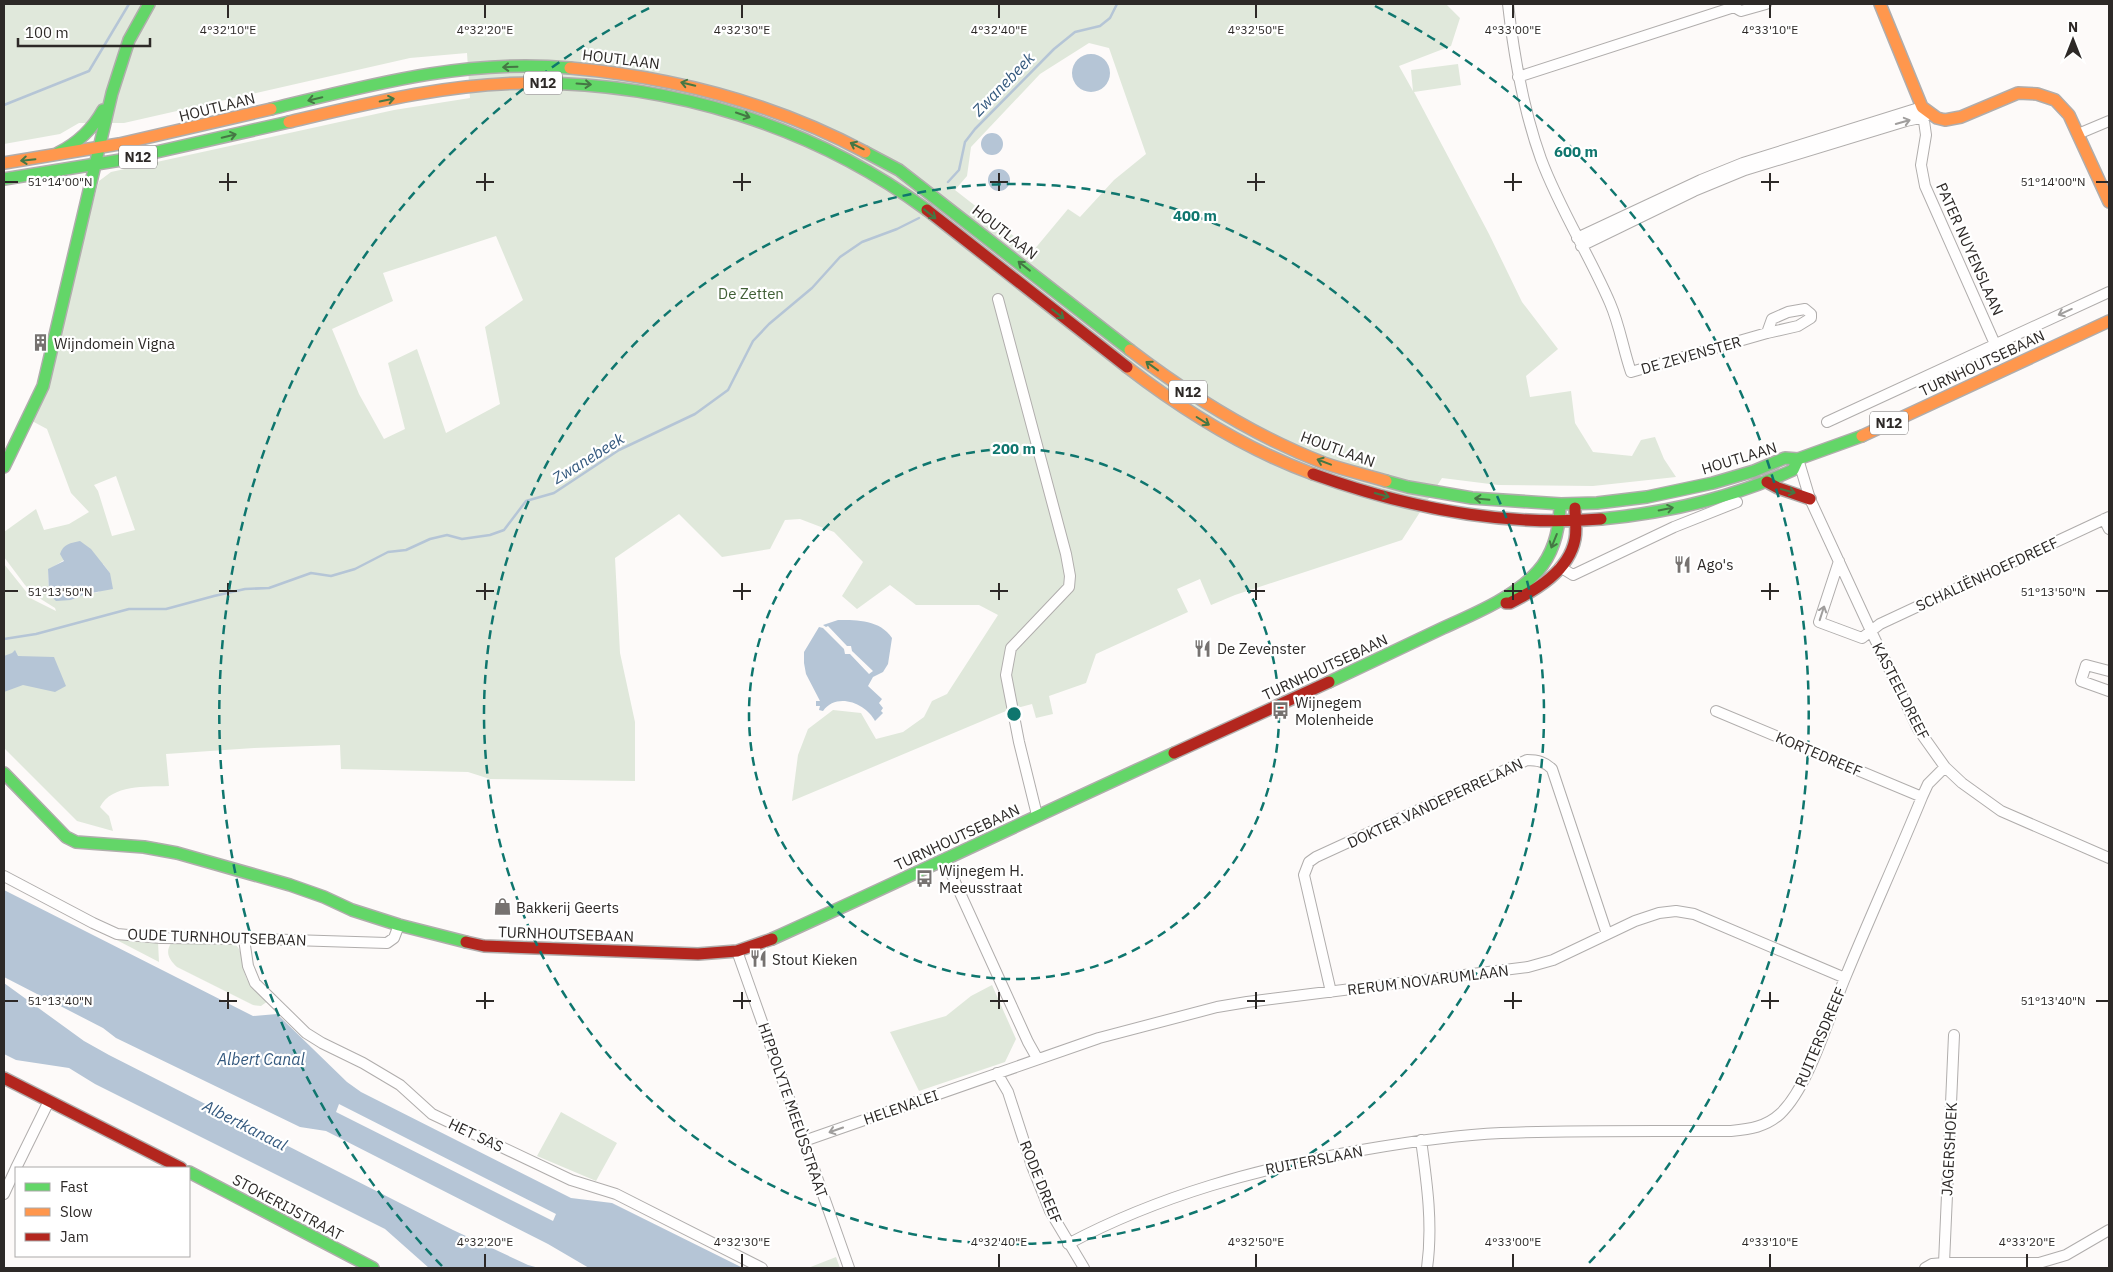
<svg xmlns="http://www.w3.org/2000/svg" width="2113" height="1272" viewBox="0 0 2113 1272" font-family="'IBM Plex Sans',sans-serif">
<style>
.green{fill:#e0e8db;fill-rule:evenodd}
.water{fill:#b5c5d6;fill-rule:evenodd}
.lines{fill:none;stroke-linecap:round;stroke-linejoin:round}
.stream{stroke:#b5c5d6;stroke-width:2.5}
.street-casing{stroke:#b0adac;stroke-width:12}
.fast-casing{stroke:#b0adac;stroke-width:14}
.slow-casing{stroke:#b0adac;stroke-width:14}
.jam-casing{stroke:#b0adac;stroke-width:14}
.street{stroke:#fffefe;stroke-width:10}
.fast{stroke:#63d668;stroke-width:11}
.slow{stroke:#ff974d;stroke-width:11}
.jam{stroke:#b3261e;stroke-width:11}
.oneway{stroke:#457744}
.oneway2{stroke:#a09e9d}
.ticks{fill:none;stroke:#2d2927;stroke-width:2}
.ring{fill:none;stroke:#0f766e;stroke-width:2.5;stroke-dasharray:9 6}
.labels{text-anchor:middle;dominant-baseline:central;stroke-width:4.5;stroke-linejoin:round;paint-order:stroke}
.shield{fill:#fff;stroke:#6c6968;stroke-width:1}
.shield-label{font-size:14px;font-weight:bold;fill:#2d2927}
.street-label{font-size:15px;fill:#2d2927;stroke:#fff}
.park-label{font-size:15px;fill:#405f35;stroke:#fff}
.poi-label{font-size:15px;fill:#2d2927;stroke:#fff;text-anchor:start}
.water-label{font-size:16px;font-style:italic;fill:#34597e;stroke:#fff}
.ticks-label{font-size:12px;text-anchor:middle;fill:#2d2927;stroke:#fff;stroke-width:4.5;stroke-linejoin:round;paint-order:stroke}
.centre{fill:#0f766e;stroke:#fff;stroke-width:2.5}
.ring-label{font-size:15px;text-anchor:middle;font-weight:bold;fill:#0f766e;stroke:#fff;stroke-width:4.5;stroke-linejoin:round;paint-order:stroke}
</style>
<rect width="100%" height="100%" fill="#fdfaf9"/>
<path class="green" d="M4,4H1446L1460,18L1451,46L1399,66L1413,91L1411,70L1458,64L1461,85L1414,92L1489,234L1522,302L1558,349L1526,376L1530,397L1571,391L1575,423L1593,452L1632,456L1641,440L1655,437L1664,459L1676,477L1593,486L1498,485L1442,478L1402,540L1235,595L1211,605L1200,579L1177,589L1188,612L1096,654L1086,683L1049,696L1053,714L1036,718L1032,704L1006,711L792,801L798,755L808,729L833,710L861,713L876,739L903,732L924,717L932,701L947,694L998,615L979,605H916L890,585L857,609L842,596L863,562L834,532L800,519L785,520L770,549L722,557L679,514L615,558L620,653L635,722V781L490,779L468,772L341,769L340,745L254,748L166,754L169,786C146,787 112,784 100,807L109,816L113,831L77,821L4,748V564L32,599L56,611L55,608L36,596L25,585L4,557V532L36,509L44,530L69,524L89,512L71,493L47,429L32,421L99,181L111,172L394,110L470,98L467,53L410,58L124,123H79L60,134L4,144ZM1089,43L1109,48L1146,154L1114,180L1080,217L1068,209L1033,251L955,190L967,176L971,147L1040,74ZM496,236L523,300L485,327L500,404L446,433L417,349L388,363L405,429L384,439L359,394L332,329L393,301L383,273ZM116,476L135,530L112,536L98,491L94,485ZM64,560L103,564L110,573L99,592L86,594L71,600L49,594L48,570Z
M107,935L158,942L159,962Z
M171,943L235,944C245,953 241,969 248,981C252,988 261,995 268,1001L261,1006L253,1005L177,967C169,959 165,953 171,943Z
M992,985L1016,1039L1005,1062L919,1091L890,1032L946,1016L971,996Z
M561,1112L617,1143L596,1181L537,1156Z
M836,1257L840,1268H808Z"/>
<path class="water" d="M1072 73a19 19 0 1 1 38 0a19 19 0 1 1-38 0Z
M981 144a11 11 0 1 1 22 0a11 11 0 1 1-22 0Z
M988 180a11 11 0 1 1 22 0a11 11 0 1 1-22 0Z
M80,541L91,549L110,573L113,589L86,594L71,600L56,601L49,594L48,569L64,561L60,554C63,544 71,543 80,541Z
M838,620C858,620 880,620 892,638L888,664L883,672L873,677L868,686L882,699L879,703L883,708L881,711L883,713L875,721C867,704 837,691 823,711L819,710L820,706H816V701H820L806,674L804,663V652L819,627L823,628L844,649L845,654H850L869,674L873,671L852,651L851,646H847L828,626L826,627L823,625Z
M15,650L18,656L54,657L66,686L55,692L23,685L4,692V656L12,653Z
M4,890L253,1016L277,1014L347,1082L361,1092L571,1198L612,1203L743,1268H589L548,1244L326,1131L300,1127L116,1038L103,1028L4,977ZM339,1104L556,1214L553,1221L336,1112Z
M4,983L84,1041L109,1055L453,1230L528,1265L539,1268H429L385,1229L95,1084L69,1068L16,1060L4,1054Z"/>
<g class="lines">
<path class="stream" d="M4,105L89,71L129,4
M948,182L959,170L965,142L975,129L1054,49L1075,32L1100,26L1110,18L1117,4
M4,639L36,634L129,609H166L214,596L245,589L269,588L311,573L331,576L355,569L388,552L406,550L430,539L447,535L462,539L490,535L504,530L526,501L554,493L619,450L695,414L728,390L753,341L769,324L812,288L840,257L862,242L897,229L919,218"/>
<defs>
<path id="street" d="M1508,4C1514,57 1523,109 1541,159C1560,210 1589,254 1610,303C1620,326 1623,349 1631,372L1767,333L1798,326L1811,318V314L1805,309L1788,312L1772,319L1767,333
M1734,7L1741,11L1766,4
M1518,77L1734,7
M2078,134L2109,121
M1577,238L1701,180L1743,163L1922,107L1926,135L1921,165L1925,186L1995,344
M1581,246L1694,191L1745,170L1906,121L1925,117
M998,299L1066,554L1070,576L1069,587L1011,648L1006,675L1019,742L1037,815
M1827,422L2109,292
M1798,459L1810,499L1871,631L1918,729L1945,767L1962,783L2001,811L2109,858
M2104,519L2109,529
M1839,561L1819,622L1862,638L1880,624L2109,517
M1560,567L1573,575L1674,527L1737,502
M2109,671L2086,665L2081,681L2109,691
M1716,711L1922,797
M945,860L1028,1042L1037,1058
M4,876L93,923L117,934L161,938L260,939L387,943L394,938L399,925
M244,939L248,966L255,983L306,1033L322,1043L363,1063L400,1085L432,1114L571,1180L616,1194L762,1268
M737,951L849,1268
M1331,992L1304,875L1309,862L1316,857L1527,760C1538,760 1545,762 1552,769L1607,934
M997,1073L1008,1092L1032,1166L1050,1211L1084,1268
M1421,1140C1427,1183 1433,1225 1427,1268
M804,1141L1099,1038L1217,1007L1247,1002L1528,967L1553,960L1635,921L1659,913L1676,911L1694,914L1845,978
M16,1168L49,1101
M4,1194L16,1168
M1068,1244C1160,1195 1260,1168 1362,1150C1408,1142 1454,1135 1501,1133C1577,1130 1654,1131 1731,1131C1750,1129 1766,1127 1780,1114C1809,1087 1829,1016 1845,978C1870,917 1897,858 1922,797L1928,784L1945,767
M1944,1263L1954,1035
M1925,1268L1932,1264L1944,1263H2039L2066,1255L2109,1230"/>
<path id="fast" d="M532,83C673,83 813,126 927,210
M271,109C369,85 468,58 570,68
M865,152L899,170L1130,350
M58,153C78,143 92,130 103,110
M4,179L121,160L289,122
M4,467L43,386L112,93L129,40L149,4
M1386,481L1408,487L1472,498L1561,504L1597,503L1647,497L1713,483L1754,471L1785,458L1798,459L1862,436
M1601,519C1666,513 1734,497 1793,470L1798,459
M1329,682C1367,664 1405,646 1443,628C1474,614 1515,597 1538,571C1553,554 1559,531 1560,508
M4,773L66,837L76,842L144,847L177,853L290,885L324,897L352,910L399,925L466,942
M772,939C907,878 1040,814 1174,753
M189,1172L373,1268"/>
<path id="slow" d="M1880,4L1922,107L1937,118L1945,120L1961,117L2018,93L2037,94L2055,100L2069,115L2109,202
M570,68C673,77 773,103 865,152
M289,122C369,103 449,83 532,83
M4,163L119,144L271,109
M1130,350C1189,395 1254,436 1324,463C1344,470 1366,475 1386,481
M1127,367C1184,411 1245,449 1313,474
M1862,436L2109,321"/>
<path id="jam" d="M927,210L1127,367
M1313,474C1404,507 1504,527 1601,519
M1767,482L1778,488L1810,499
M1506,603H1510C1536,590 1569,571 1575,539C1577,529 1575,518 1575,508
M1174,753L1329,682
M466,942L484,946L698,954L737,951L772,939
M4,1078L181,1168"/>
</defs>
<use href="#street" class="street-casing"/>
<use href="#fast" class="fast-casing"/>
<use href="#slow" class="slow-casing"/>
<use href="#jam" class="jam-casing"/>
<use href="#street" class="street"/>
<use href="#fast" class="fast"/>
<use href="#slow" class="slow"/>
<use href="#jam" class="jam"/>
</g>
<defs><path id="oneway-shaft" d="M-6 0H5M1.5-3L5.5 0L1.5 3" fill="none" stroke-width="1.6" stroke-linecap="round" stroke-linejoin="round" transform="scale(1.25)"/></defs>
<g class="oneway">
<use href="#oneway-shaft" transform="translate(510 67) rotate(178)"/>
<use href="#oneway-shaft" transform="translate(584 84) rotate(4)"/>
<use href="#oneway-shaft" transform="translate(688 84) rotate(-166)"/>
<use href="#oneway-shaft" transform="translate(315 99) rotate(167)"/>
<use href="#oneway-shaft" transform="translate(387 100) rotate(-12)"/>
<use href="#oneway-shaft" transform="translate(743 115) rotate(19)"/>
<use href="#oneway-shaft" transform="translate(229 136) rotate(-13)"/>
<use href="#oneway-shaft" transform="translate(857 146) rotate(-154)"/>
<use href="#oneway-shaft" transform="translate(28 160) rotate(174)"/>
<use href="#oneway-shaft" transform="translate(930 214) rotate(38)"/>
<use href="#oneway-shaft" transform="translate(1024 266) rotate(-142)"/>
<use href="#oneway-shaft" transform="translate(1058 314) rotate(38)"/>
<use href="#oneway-shaft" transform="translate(1152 366) rotate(-144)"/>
<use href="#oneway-shaft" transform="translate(1203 421) rotate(32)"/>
<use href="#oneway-shaft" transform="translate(1324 462) rotate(-159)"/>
<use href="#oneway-shaft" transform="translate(1788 491) rotate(16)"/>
<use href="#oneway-shaft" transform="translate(1382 495) rotate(16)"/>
<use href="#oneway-shaft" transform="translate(1482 499) rotate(-175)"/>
<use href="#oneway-shaft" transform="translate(1666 509) rotate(-11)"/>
<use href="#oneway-shaft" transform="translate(1554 541) rotate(112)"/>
</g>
<g class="oneway2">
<use href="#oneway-shaft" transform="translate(1903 122) rotate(-16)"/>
<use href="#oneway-shaft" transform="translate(2065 312) rotate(156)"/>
<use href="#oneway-shaft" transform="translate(1822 613) rotate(-72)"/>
<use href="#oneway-shaft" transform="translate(836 1130) rotate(161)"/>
</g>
<path class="ticks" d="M228,5V18M485,5V18M742,5V18M999,5V18M1256,5V18M1513,5V18M1770,5V18M228,173V191M485,173V191M742,173V191M999,173V191M1256,173V191M1513,173V191M1770,173V191M5,182H18M219,182H237M476,182H494M733,182H751M990,182H1008M1247,182H1265M1504,182H1522M1761,182H1779M2096,182H2108M228,583V600M485,583V600M742,583V600M999,583V600M1256,583V600M1513,583V600M1770,583V600M5,591H18M219,591H237M476,591H494M733,591H751M990,591H1008M1247,591H1265M1504,591H1522M1761,591H1779M2096,591H2108M228,992V1009M485,992V1009M742,992V1009M999,992V1009M1256,992V1009M1513,992V1009M1770,992V1009M5,1001H18M219,1001H237M476,1001H494M733,1001H751M990,1001H1008M1247,1001H1265M1504,1001H1522M1761,1001H1779M2096,1001H2108M485,1254V1267M742,1254V1267M999,1254V1267M1256,1254V1267M1513,1254V1267M1770,1254V1267M2027,1254V1267"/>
<g class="ring">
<circle cx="1014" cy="714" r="265"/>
<circle cx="1014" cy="714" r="530"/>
<path d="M442 1266A795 795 0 0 1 653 6M1375 6A795 795 0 0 1 1586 1266"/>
</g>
<defs>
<symbol id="building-bare" viewBox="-9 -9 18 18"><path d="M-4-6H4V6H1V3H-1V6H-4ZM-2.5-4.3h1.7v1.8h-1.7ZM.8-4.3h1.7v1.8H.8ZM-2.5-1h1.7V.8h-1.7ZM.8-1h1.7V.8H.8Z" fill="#767270" stroke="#fff" stroke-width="2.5" paint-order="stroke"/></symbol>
<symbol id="restaurant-bare" viewBox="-9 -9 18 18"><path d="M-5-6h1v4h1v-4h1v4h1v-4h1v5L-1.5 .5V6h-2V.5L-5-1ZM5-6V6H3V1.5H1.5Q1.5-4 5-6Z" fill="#767270" stroke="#fff" stroke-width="2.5" paint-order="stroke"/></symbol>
<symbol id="bus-bare" viewBox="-9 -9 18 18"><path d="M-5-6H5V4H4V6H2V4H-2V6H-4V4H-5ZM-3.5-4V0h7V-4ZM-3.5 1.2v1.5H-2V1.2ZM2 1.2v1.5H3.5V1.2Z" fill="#767270" stroke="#fff" stroke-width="2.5" paint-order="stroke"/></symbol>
<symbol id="shop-bare" viewBox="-9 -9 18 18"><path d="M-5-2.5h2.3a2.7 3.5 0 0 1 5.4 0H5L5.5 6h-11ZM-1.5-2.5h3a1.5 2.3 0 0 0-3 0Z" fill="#767270" stroke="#fff" stroke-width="2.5" paint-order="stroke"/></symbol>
</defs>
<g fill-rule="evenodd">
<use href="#building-bare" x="28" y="330" width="25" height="25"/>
<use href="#restaurant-bare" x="1670" y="552" width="25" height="25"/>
<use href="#restaurant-bare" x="1190" y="636" width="25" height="25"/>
<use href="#bus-bare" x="1268" y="698" width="25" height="25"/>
<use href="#bus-bare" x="912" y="866" width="25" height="25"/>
<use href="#shop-bare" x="490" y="894" width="25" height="25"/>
<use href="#restaurant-bare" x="746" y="946" width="25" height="25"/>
</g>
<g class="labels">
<g class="shield">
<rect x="524" y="71.5" width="38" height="23" rx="4"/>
<rect x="119" y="145.5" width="38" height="23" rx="4"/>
<rect x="1169" y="380.5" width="38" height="23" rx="4"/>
<rect x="1870" y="411.5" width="38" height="23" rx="4"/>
</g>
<g class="shield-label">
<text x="543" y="83">N12</text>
<text x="138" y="157">N12</text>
<text x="1188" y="392">N12</text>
<text x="1889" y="423">N12</text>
</g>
<g class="street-label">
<text transform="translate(621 59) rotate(7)">HOUTLAAN</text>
<text transform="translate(217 107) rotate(-14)">HOUTLAAN</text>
<text transform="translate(1005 232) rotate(38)">HOUTLAAN</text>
<text transform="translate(1970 249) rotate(66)">PATER NUYENSLAAN</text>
<text transform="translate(1691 355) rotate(-16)">DE ZEVENSTER</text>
<text transform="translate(1982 363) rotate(-25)">TURNHOUTSEBAAN</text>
<text transform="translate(1338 449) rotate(20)">HOUTLAAN</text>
<text transform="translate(1739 458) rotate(-17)">HOUTLAAN</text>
<text transform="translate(1987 574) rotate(-25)">SCHALIËNHOEFDREEF</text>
<text transform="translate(1325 667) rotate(-25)">TURNHOUTSEBAAN</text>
<text transform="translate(1901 691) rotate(63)">KASTEELDREEF</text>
<text transform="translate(1819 754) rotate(23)">KORTEDREEF</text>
<text transform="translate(1435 803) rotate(-25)">DOKTER VANDEPERRELAAN</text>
<text transform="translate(957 837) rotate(-25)">TURNHOUTSEBAAN</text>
<text transform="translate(566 934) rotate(2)">TURNHOUTSEBAAN</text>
<text transform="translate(217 937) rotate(2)">OUDE TURNHOUTSEBAAN</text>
<text transform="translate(1428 980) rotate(-7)">RERUM NOVARUMLAAN</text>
<text transform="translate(1820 1037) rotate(-67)">RUITERSDREEF</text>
<text transform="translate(901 1107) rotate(-19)">HELENALEI</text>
<text transform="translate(793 1110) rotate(71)">HIPPOLYTE MEEÙSSTRAAT</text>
<text transform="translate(476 1135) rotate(25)">HET SAS</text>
<text transform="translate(1949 1149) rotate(-87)">JAGERSHOEK</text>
<text transform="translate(1314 1160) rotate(-11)">RUITERSLAAN</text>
<text transform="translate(1041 1182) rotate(68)">RODE DREEF</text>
<text transform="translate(288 1207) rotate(28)">STOKERIJSTRAAT</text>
</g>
<g class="park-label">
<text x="751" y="293">De Zetten</text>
</g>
<g class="poi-label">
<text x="54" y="343">Wijndomein Vigna</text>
<text x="1697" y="564">Ago's</text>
<text x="1217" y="648">De Zevenster</text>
<text x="1295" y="702">Wijnegem<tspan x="1295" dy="17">Molenheide</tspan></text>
<text x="939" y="870">Wijnegem H.<tspan x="939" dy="17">Meeusstraat</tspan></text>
<text x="516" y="907">Bakkerij Geerts</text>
<text x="772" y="959">Stout Kieken</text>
</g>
<g class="water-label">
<text transform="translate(1003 84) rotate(-46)">Zwanebeek</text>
<text transform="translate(588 458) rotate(-32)">Zwanebeek</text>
<text x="261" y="1059">Albert Canal</text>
<text transform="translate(245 1125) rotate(27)">Albertkanaal</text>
</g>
</g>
<g class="ticks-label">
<text x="228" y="34">4°32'10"E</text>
<text x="485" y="34">4°32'20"E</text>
<text x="742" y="34">4°32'30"E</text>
<text x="999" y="34">4°32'40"E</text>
<text x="1256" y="34">4°32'50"E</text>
<text x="1513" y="34">4°33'00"E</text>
<text x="1770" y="34">4°33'10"E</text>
<text x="60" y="186">51°14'00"N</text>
<text x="2053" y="186">51°14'00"N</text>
<text x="60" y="596">51°13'50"N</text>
<text x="2053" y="596">51°13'50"N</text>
<text x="60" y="1005">51°13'40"N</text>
<text x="2053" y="1005">51°13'40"N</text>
<text x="485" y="1246">4°32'20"E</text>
<text x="742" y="1246">4°32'30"E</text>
<text x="999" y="1246">4°32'40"E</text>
<text x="1256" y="1246">4°32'50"E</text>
<text x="1513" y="1246">4°33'00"E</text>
<text x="1770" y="1246">4°33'10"E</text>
<text x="2027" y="1246">4°33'20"E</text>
</g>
<circle cx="1014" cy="714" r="8" class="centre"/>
<g class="ring-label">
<text x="1576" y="157">600 m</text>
<text x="1195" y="221">400 m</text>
<text x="1014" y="454">200 m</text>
</g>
<rect width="2113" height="1272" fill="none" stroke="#2d2927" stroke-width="10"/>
<rect x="15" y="1167" width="175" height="90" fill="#ffffff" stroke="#aba9a9"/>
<rect x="25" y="1183" width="25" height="8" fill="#63d668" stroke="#aba9a9"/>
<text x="60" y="1192" font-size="15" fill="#2d2927">Fast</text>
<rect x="25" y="1208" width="25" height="8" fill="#ff974d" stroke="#aba9a9"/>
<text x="60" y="1217" font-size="15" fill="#2d2927">Slow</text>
<rect x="25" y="1233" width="25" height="8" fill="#b3261e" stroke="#aba9a9"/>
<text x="60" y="1242" font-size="15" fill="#2d2927">Jam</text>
<g transform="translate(2073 40)" stroke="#ffffff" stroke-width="4" paint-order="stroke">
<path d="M0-4L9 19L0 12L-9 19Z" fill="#2d2927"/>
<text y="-8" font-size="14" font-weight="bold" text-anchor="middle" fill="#2d2927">N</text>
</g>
<path d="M18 38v8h132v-8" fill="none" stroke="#2d2927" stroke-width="2.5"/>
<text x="25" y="38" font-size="15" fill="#2d2927" stroke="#ffffff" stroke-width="4" paint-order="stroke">100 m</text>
</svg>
